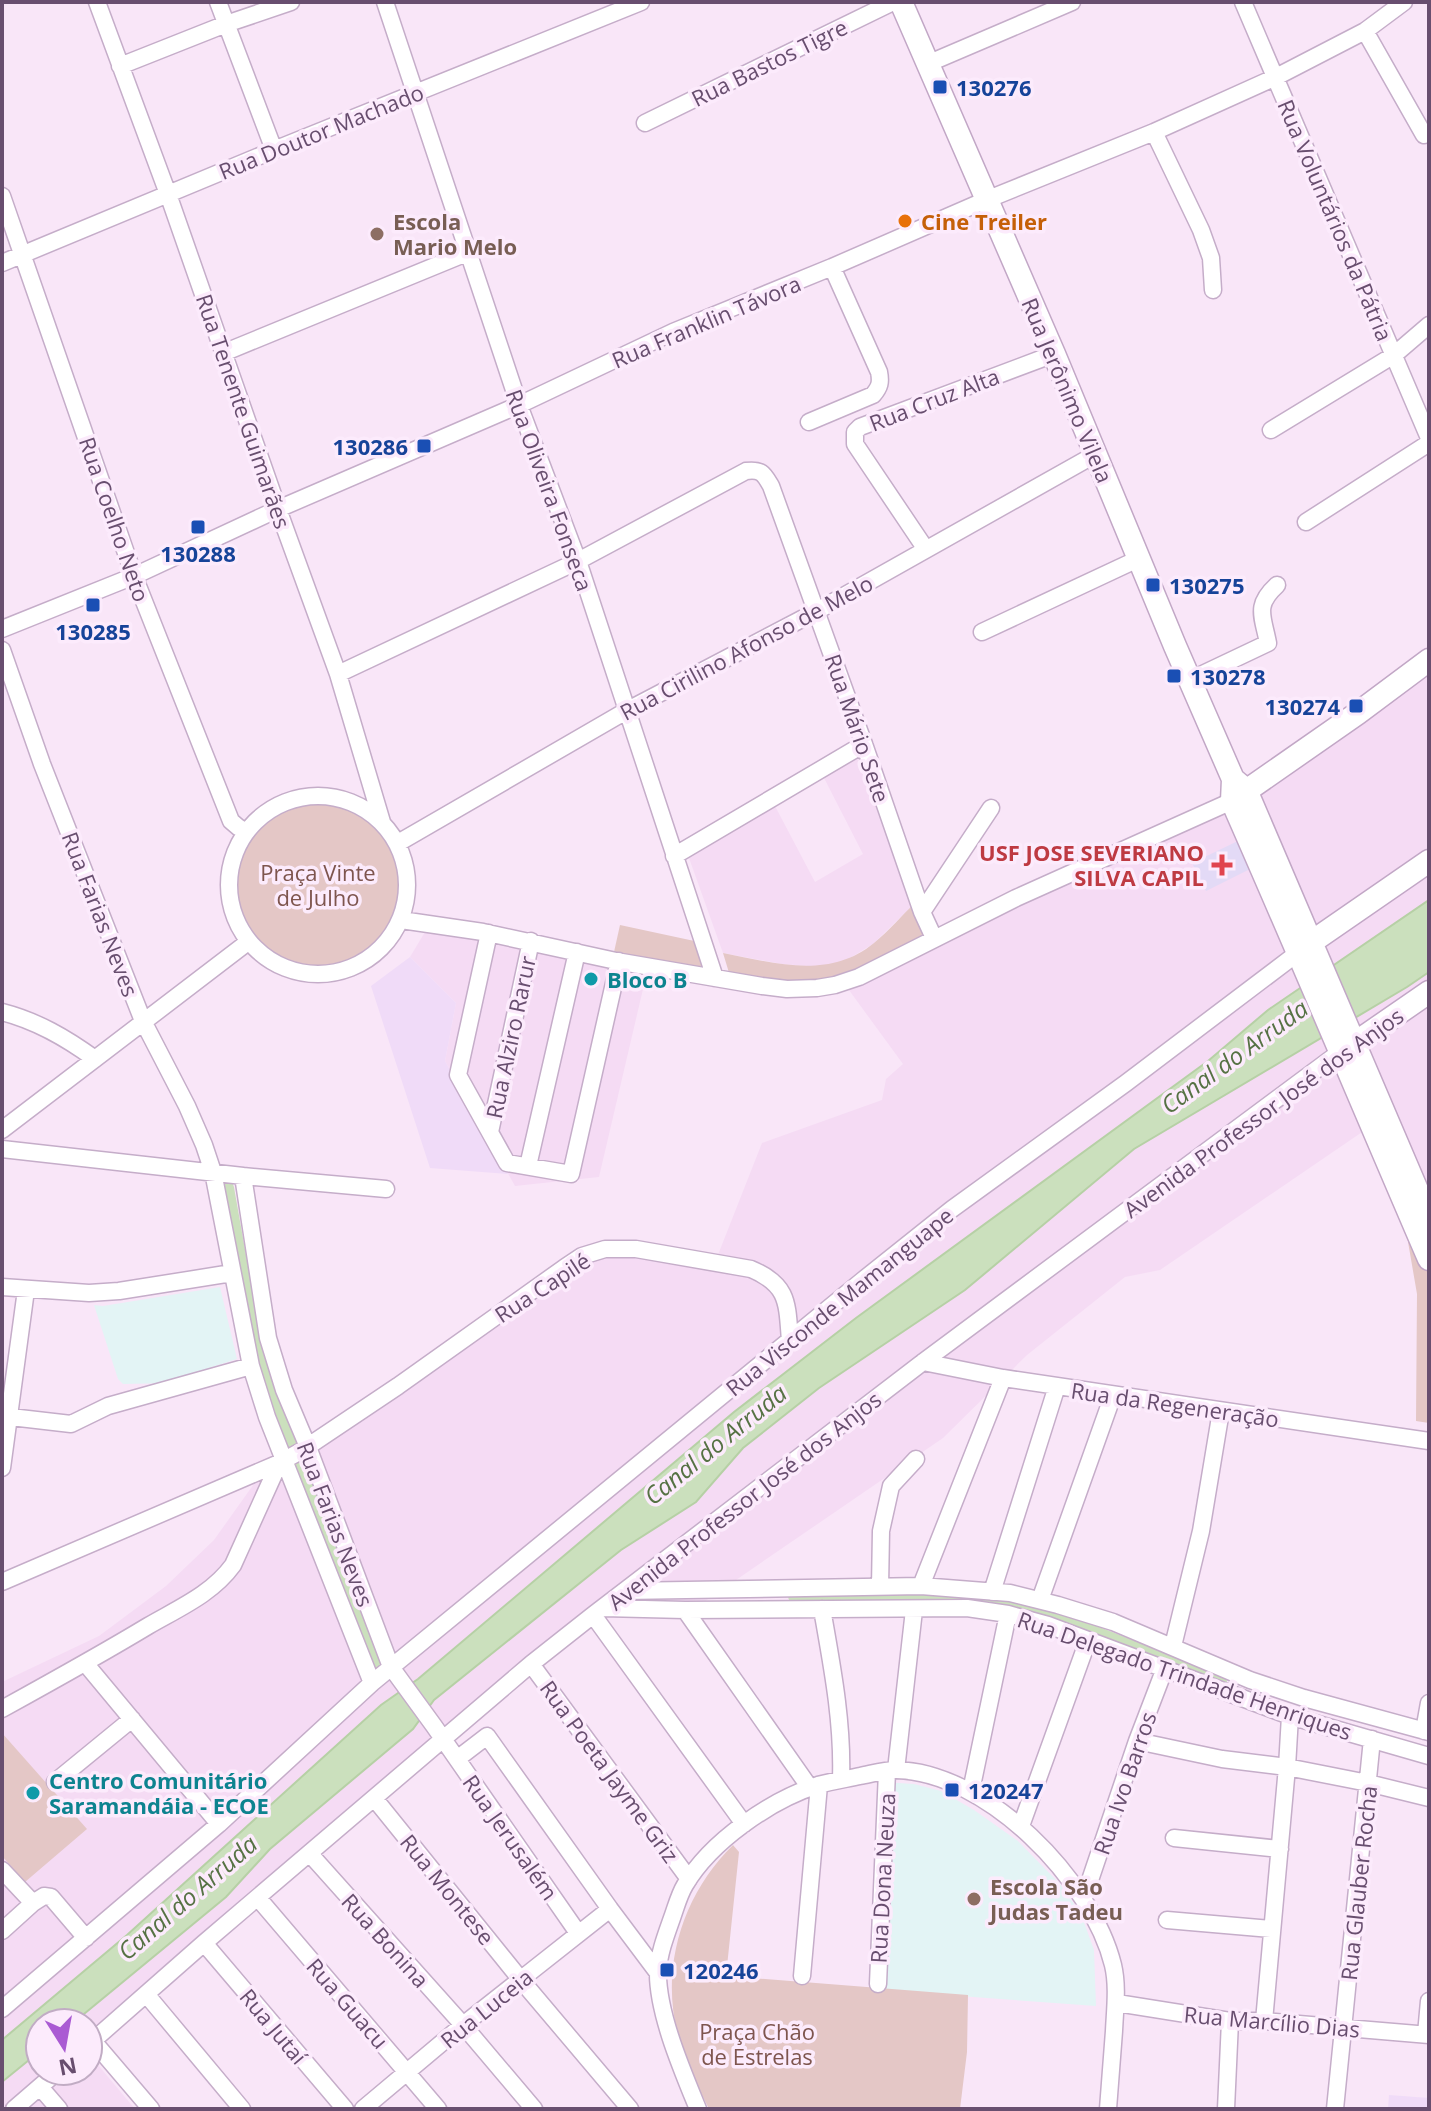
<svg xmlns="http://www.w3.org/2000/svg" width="1431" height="2111" viewBox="0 0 1431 2111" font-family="'Open Sans',sans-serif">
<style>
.residential{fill:#f5dbf4}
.commercial{fill:#f0dbf8}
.education{fill:#e3f4f5}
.medical{fill:#e3daf6}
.green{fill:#e4c7c6}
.water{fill:#cbe0bd;stroke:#b6d0a5;stroke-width:2}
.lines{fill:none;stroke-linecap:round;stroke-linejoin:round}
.canal{stroke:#cbe0bd;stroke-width:14}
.street-casing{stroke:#c5adc9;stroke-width:19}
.secondary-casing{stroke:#c2a7c6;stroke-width:25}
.street{stroke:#fff;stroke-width:16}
.secondary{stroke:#fff;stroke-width:22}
.transit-dot{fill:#1a4fb4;stroke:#fcebfc;stroke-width:3}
.food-dot{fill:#e8710a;stroke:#fcebfc;stroke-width:3}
.education-dot{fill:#8d6e63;stroke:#fcebfc;stroke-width:3}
.health-dot{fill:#e0444e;stroke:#fcebfc;stroke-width:3}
.culture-dot{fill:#0f9aa8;stroke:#fcebfc;stroke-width:3}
.labels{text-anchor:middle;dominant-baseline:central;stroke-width:7;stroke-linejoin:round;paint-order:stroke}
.street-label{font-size:22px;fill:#684e6f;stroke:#fcebfc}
.transit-label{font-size:22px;font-weight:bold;fill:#164399;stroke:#fcebfc;text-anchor:start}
.education-label{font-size:22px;font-weight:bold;fill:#785e54;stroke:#fcebfc;text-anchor:start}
.food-label{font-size:22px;font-weight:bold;fill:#c56008;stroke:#fcebfc;text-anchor:start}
.health-label{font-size:22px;font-weight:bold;fill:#be3a42;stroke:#fcebfc;text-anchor:end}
.park-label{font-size:22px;fill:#7e554e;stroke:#fcebfc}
.culture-label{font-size:22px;font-weight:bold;fill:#0d838f;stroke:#fcebfc;text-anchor:start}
.water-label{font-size:24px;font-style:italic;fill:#567244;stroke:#fcebfc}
</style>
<rect width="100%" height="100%" fill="#f9e6f8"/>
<path class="residential" d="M1429,645V1274L1368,1128L1160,1270L1125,1277L1027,1355L943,1438L698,1606L587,1613L588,1630L276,1883L88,2050V2023H40V2071H88V2053L135,2109H2V1682L99,1636L166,1586L214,1540L266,1467L578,1253L652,1255L712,1270L762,1143L882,1100L886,1079L903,1064L846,986L1227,797L1283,761Z
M860,753L915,903L873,944L845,961L821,967L782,964L723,953L689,858L775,806L815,882L863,854L823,776Z
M428,927L647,972L599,1177L515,1186L445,1061L456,1003L410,957Z"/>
<path class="commercial" d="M410,957L456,1003L445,1061L508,1174L430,1168L371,986Z
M1389,2095L1429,2098V2109H1388Z"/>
<path class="education" d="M220,1287L237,1359L184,1376L177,1383L123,1384L118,1379L94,1305L103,1306Z
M882,1782L914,1784L941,1791L974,1810L1018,1841L1060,1884L1081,1914L1094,1950L1096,2006L876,1990Z"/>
<path class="medical" d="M1240,840L1252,868L1206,891L1192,863Z"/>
<path class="green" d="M229 885a89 89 0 1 1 178 0a89 89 0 1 1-178 0Z
M915,903L925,933L919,942L855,976L802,985L730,976L723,953C775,963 829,980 874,943C889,931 901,916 915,903Z
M620,925L699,942L706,968L698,970L614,952Z
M1414,1233L1429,1271V1423L1416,1421L1417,1294L1407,1236Z
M2,1733L87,1829L25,1882L2,1856Z
M733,1845L739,1852L726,1976L968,1995L967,2052L960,2109H709C698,2087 687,2065 680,2042C658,1971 682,1895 733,1845Z"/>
<path class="water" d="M1429,900V972L1407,987L1134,1149L965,1290L819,1388L743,1448L696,1502L621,1550L434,1700L413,1729L270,1849L226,1897L73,2023H40V2051L2,2082V2040L127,1935L381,1705L418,1679L734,1412L856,1318L1208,1061L1268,1010Z"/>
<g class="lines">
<path class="canal" d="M227,1188L257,1357L374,1662
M795,1596L920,1597L996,1602L1055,1617L1220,1682"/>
<defs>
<path id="street" d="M97,2L168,194L278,509L338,674L382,822
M218,2L274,150
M385,2L519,405L578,561L715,978
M1243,2L1429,438
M1365,31L1424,135
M927,64L1072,2
M120,66L226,24L291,2
M645,123L893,2
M1154,132L1201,230L1211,258L1213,290
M2,196L134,576L231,821L238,827L246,832
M2,263L274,150L641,2
M223,353L469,252
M809,422L873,395C880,387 881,382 879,372L832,267
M1271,430L1394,355L1429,325
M1306,522L1429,443
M925,548L855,444V432L860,427L1054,354
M2,629L134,576L278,509L519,405L673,332L832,267L986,200L1154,132L1276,77L1365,31L1404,2
M982,632L1138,559
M2,650L42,764L143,1021L187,1106L204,1145L213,1172L251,1366L267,1417L372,1683
M338,674L578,561L746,471C762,469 764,474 771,486L864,744L922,912L934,938
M1190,680L1268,643C1263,616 1254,606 1277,585
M229 885a89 89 0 1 1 178 0a89 89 0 1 1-178 0Z
M398,843L626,711L817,611L1096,454
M674,856L864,744
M922,912L991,808
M401,920L483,932L616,961L762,986L787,989L817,988L835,985L859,977L1016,898L1232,801
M489,933L458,1075L507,1163L571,1174L619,961
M2,1012C37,1021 66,1038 95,1059
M2,1130L248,942
M490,1132L531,941
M2,1149L243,1176L268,1338L284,1390L308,1447L391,1667L434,1726L578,1933
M528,1166L577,952
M243,1176L386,1189
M2,1287L89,1293L119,1291L232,1273
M923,1362L1003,1378L1429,1441
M2,1416L71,1424L108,1406L251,1366
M2,1468L26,1290
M2,1582L279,1463L301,1451L398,1386L564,1268L582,1256L605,1249H636L751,1269C789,1285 787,1303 790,1341
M921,1586L1003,1378
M880,1587L881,1531L891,1486L916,1459
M624,1591L921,1586L1010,1593L1058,1605L1113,1622L1250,1680L1304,1698L1429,1732
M992,1592L1057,1386
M1040,1600L1113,1395
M603,1608L685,1610L967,1608L1008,1614L1048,1625L1290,1716L1429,1756
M822,1609C832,1666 843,1722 841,1779
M685,1610L810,1788
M593,1615L744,1824
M1173,1646L1201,1531L1221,1411
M85,1663L219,1824
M531,1664L689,1879
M2,1709C51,1682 100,1655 148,1626C179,1608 212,1594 233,1565L279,1463
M1424,1731L1429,1703
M1137,1741L1222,1759L1287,1767L1368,1783L1429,1798
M457,1759L487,1736L610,1909L658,1973
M896,1770L914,1610
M55,1782L132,1719
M971,1791L1008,1614
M374,1798L521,1980L630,2109
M1021,1826L1088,1640
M1174,1838L1280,1849
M310,1854L463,2025L534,2109
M2,1870L33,1903L44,1896L51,1897L86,1938
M258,1898L438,2109
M1084,1898L1137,1741L1165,1668
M1167,1920L1271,1929
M2,1931L33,1903
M204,1943L345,2109
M802,1976L819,1785
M878,1984L887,1771
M146,1994L242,2109
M1117,2003L1230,2021H1264L1429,2035
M2,2009L219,1824L372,1683L863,1280L952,1209L1126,1083L1299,952
M1264,2021L1287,1767L1290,1716
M1426,2034L1429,2001
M93,2041L151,2109
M88,2045L204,1943L531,1664L593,1615L923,1362L1340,1052
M40,2087L59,2109
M14,2109L58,2071
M363,2109L463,2025L610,1909
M698,2109C682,2070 657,2012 658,1971C659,1953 666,1935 672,1918C676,1907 679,1895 685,1885C711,1841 771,1800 818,1785C832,1781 846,1779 860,1776C871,1774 884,1770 896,1770C987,1772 1092,1880 1113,1965C1118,1986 1115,2009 1114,2031C1112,2057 1110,2083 1108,2109
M1226,2109L1230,2021
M1335,2109L1372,1739"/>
<path id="secondary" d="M901,2L1054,354L1175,646L1233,779L1246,790L1429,1218
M1233,779L1232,801C1299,953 1363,1106 1429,1259
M1236,798L1358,713L1429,660
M1303,948L1429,861
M1345,1050L1429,992"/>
</defs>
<use href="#street" class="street-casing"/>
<use href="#secondary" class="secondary-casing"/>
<use href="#street" class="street"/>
<use href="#secondary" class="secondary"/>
</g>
<g class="transit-dot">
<rect x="932" y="79" width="16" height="16" rx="4"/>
<rect x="416" y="438" width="16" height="16" rx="4"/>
<rect x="190" y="519" width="16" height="16" rx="4"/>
<rect x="1145" y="577" width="16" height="16" rx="4"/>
<rect x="85" y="597" width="16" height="16" rx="4"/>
<rect x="1166" y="668" width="16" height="16" rx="4"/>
<rect x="1348" y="698" width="16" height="16" rx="4"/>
<rect x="944" y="1782" width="16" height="16" rx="4"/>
<rect x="659" y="1962" width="16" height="16" rx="4"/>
</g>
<circle class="food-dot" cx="905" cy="221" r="8"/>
<g class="education-dot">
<circle cx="377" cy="234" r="8"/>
<circle cx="974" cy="1899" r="8"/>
</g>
<path class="health-dot" d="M1218 853h8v8h8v8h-8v8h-8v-8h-8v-8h8z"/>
<g class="culture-dot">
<circle cx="591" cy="979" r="8"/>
<circle cx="33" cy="1793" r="8"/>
</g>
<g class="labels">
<g class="street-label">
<text transform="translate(769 62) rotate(-26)">Rua Bastos Tigre</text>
<text transform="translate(321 131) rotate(-22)">Rua Doutor Machado</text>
<text transform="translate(1336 220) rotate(67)">Rua Voluntários da Pátria</text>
<text transform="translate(706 321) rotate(-23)">Rua Franklin Távora</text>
<text transform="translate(1068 390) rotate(67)">Rua Jerônimo Vilela</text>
<text transform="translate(934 399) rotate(-21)">Rua Cruz Alta</text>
<text transform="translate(244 411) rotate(71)">Rua Tenente Guimarães</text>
<text transform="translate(550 490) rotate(70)">Rua Oliveira Fonseca</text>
<text transform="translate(115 519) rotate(71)">Rua Coelho Neto</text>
<text transform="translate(746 647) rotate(-28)">Rua Cirilino Afonso de Melo</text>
<text transform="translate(858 728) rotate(71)">Rua Mário Sete</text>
<text transform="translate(101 914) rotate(69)">Rua Farias Neves</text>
<text transform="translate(510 1037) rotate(-78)">Rua Alziro Rarur</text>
<text transform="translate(1263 1112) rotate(-36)">Avenida Professor José dos Anjos</text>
<text transform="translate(542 1287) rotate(-33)">Rua Capilé</text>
<text transform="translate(839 1301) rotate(-39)">Rua Visconde Mamanguape</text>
<text transform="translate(1175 1404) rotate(8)">Rua da Regeneração</text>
<text transform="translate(744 1500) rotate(-38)">Avenida Professor José dos Anjos</text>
<text transform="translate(336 1524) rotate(69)">Rua Farias Neves</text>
<text transform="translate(1185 1675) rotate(19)">Rua Delegado Trindade Henriques</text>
<text transform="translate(610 1771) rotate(54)">Rua Poeta Jayme Griz</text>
<text transform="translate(1124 1783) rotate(-71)">Rua Ivo Barros</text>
<text transform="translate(511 1837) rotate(55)">Rua Jerusalém</text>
<text transform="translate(882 1878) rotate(-87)">Rua Dona Neuza</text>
<text transform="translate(1358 1883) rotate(-84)">Rua Glauber Rocha</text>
<text transform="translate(448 1889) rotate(51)">Rua Montese</text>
<text transform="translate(386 1940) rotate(48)">Rua Bonina</text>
<text transform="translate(348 2003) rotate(49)">Rua Guacu</text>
<text transform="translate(486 2008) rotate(-39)">Rua Luceia</text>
<text transform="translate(1272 2021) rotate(5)">Rua Marcílio Dias</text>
<text transform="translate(274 2026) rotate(50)">Rua Jutaí</text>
</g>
<g class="transit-label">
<text x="956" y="87">130276</text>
<text x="408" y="446" text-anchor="end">130286</text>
<text x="198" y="553" text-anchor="middle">130288</text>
<text x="1169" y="585">130275</text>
<text x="93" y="631" text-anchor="middle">130285</text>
<text x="1190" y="676">130278</text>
<text x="1340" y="706" text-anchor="end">130274</text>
<text x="968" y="1790">120247</text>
<text x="683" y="1970">120246</text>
</g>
<g class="education-label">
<text x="393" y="221">Escola<tspan x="393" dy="25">Mario Melo</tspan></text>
<text x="990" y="1886">Escola São<tspan x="990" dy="25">Judas Tadeu</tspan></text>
</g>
<g class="food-label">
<text x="921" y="221">Cine Treiler</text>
</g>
<g class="health-label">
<text x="1204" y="852">USF JOSE SEVERIANO<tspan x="1204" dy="25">SILVA CAPIL</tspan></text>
</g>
<g class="park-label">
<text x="318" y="872">Praça Vinte<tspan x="318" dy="25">de Julho</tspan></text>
<text x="757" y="2031">Praça Chão<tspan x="757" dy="25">de Estrelas</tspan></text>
</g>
<g class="culture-label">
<text x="607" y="979">Bloco B</text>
<text x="49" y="1780">Centro Comunitário<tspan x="49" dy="25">Saramandáia - ECOE</tspan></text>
</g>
<g class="water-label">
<text transform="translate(1234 1056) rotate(-36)">Canal do Arruda</text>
<text transform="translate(715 1444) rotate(-39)">Canal do Arruda</text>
<text transform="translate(187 1897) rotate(-41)">Canal do Arruda</text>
</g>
</g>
<rect width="1431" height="2111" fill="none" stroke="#684e6f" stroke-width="8"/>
<g transform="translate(64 2047) rotate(169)"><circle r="38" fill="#fcebfc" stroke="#c1acc4" stroke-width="2"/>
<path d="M0-6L14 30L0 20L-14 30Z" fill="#aa5bd3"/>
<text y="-12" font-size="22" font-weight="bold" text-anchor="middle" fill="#684e6f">N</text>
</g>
</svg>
